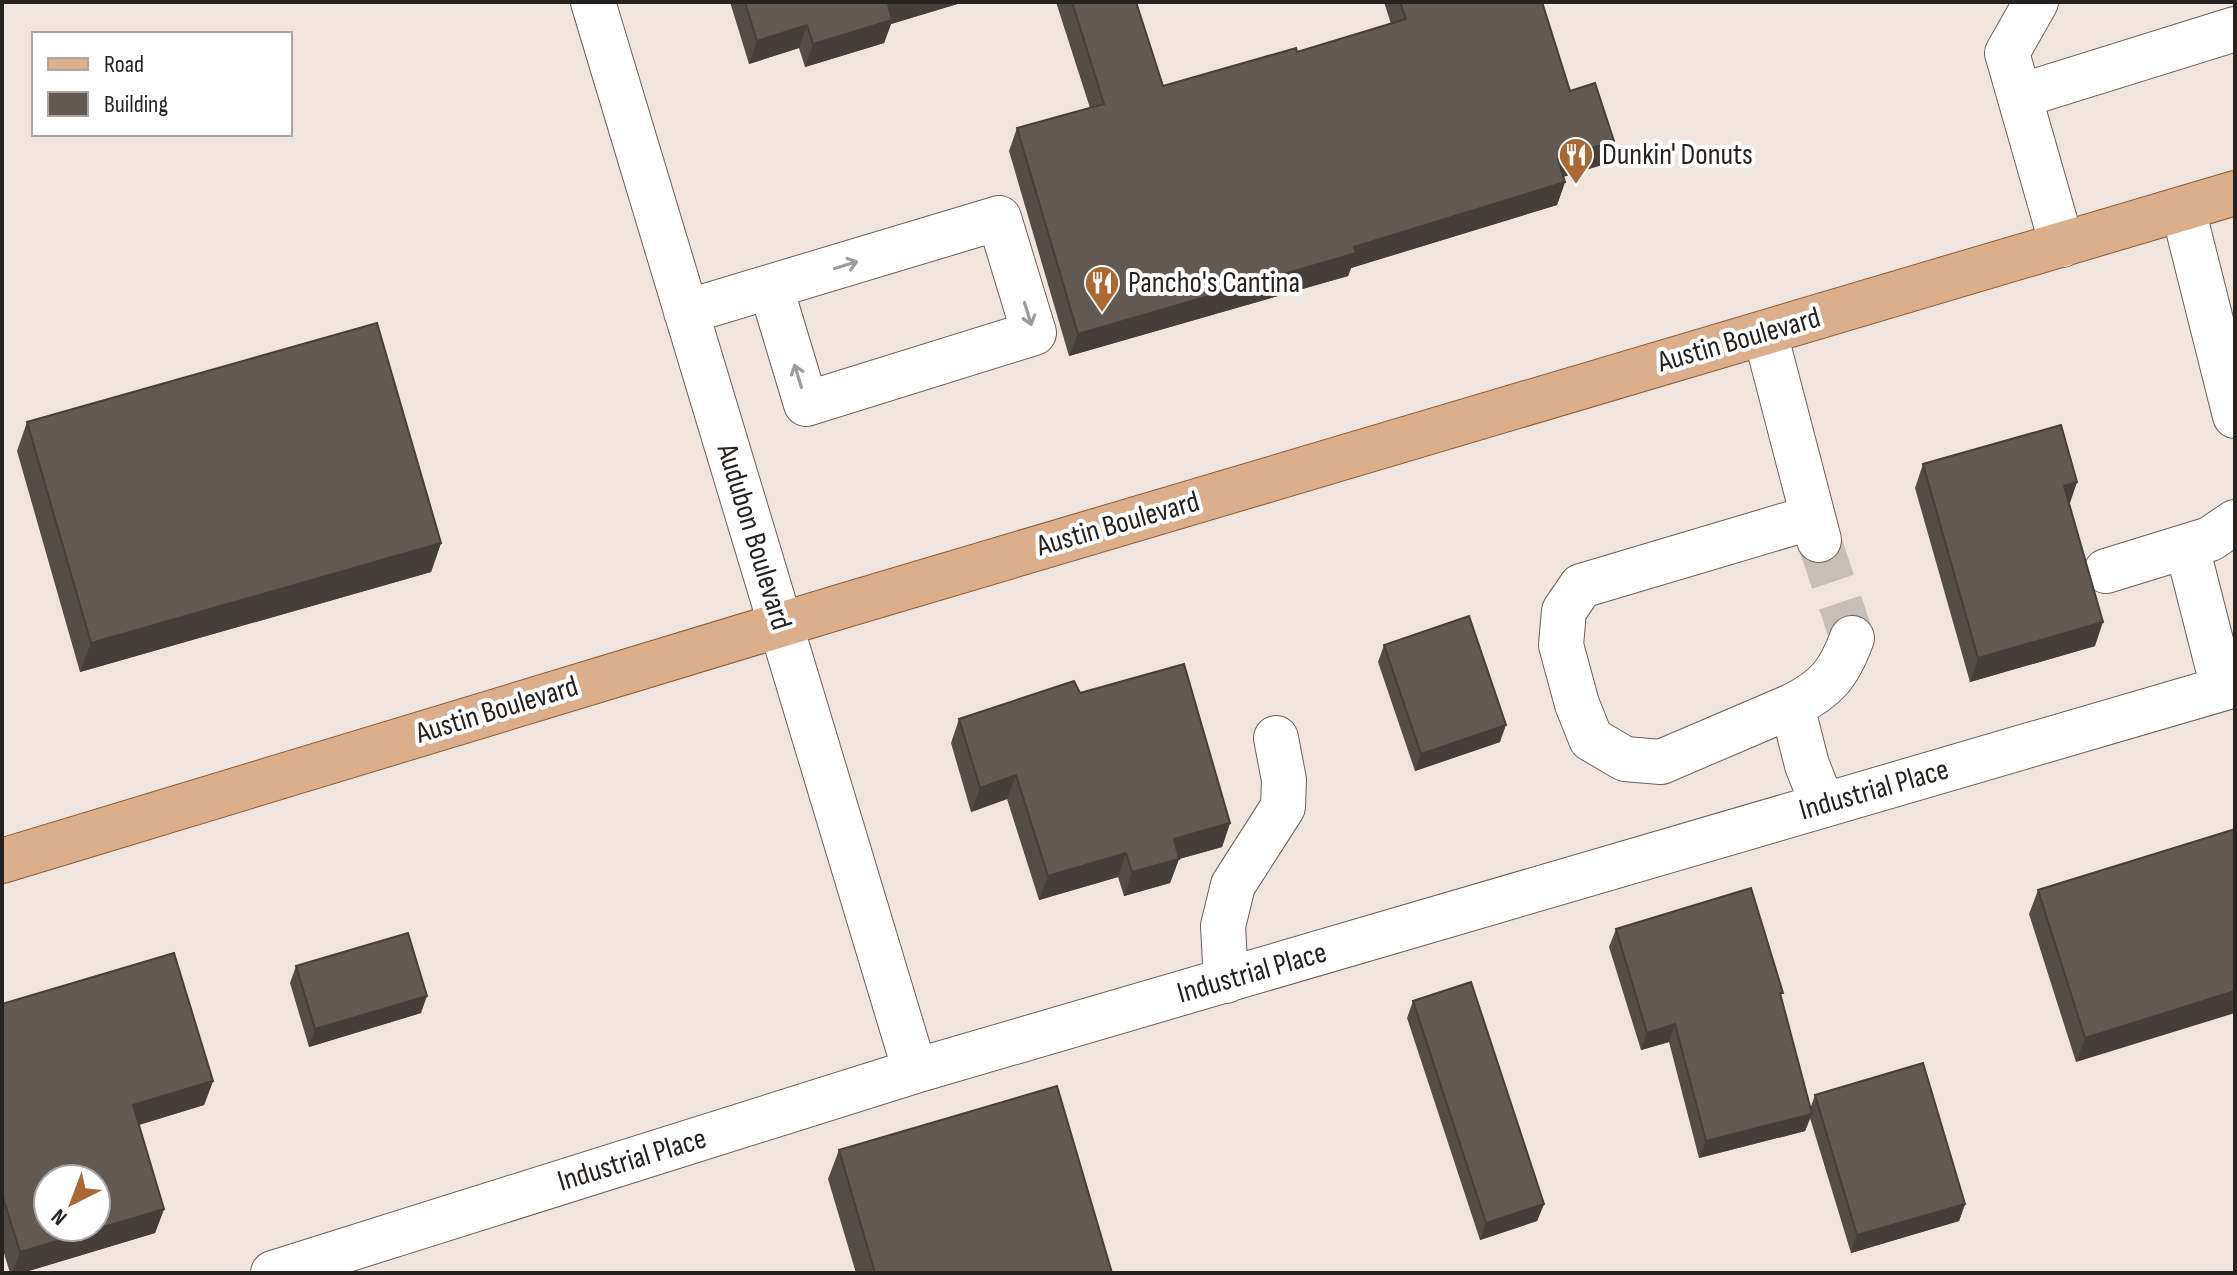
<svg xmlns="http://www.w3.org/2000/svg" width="2237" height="1275" viewBox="0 0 2237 1275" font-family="'Sofia Sans Condensed',sans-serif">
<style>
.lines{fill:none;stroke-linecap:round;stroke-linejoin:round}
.minor-tunnel{stroke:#c7beb8;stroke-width:44;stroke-dasharray:44 22;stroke-linecap:butt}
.minor-casing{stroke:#69605a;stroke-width:46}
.major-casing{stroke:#8c5b32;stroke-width:46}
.minor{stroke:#fff;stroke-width:44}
.major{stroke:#dbaf8b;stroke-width:44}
.wall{fill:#544d47}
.shaded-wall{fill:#453e3a}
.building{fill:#625953;stroke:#453e3a;stroke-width:2;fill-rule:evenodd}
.oneway{stroke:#9d9c9a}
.labels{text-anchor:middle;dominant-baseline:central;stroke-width:8;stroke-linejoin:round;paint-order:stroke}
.poi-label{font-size:30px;fill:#26221f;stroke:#fff;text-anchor:start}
.street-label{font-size:30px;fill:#26221f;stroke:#fff}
</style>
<rect width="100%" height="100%" fill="#efe5de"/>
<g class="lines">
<path class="minor-tunnel" d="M1819,540L1852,638"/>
<defs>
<path id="minor" d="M593,2L915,1071
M2036,2L2007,53L2062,245
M2020,96L2235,29
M2183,209L2235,416
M686,312L999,218L1034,333L806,404L771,288
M1765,333L1819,540
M2187,547L2223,688
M2106,571L2210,539L2235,522
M1792,706L1661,762L1625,759L1591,739L1577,704L1561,645L1564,611L1581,586L1813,517
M1823,805L1807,765L1792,706C1826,689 1839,674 1852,638
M1226,981L1223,926L1233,885L1283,807L1284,780L1276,738
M273,1273L915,1071L2235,685"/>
<path id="major" d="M2,861L846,605L2235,193"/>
</defs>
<use href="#minor" class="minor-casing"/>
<use href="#major" class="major-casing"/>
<use href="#minor" class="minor"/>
<use href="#major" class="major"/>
</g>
<path class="wall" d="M730,2H964L891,24L884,43L805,67L799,48L749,64Z
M1056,2H1136L1163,86L1297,52L1391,24L1384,2H1460L1570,91L1614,141L1605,164L1563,177L1565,182L1557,205L1351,268L1348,276L1069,356L1009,151L1017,128L1090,108Z
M27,422L441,543L431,572L80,672L17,451Z
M1923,464L2077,482L2069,504L2095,646L1970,682L1915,488Z
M1384,645L1500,742L1415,771L1378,662Z
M1080,693L1230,823L1222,847L1179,859L1170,883L1124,896L1118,877L1039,900L1007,799L971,812L951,743L959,719Z
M2235,829L2076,1062L2029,914L2038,890Z
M1616,929L1781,997L1810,1109L1815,1095L1965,1204L1959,1221L1851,1253L1810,1118L1805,1131L1699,1158L1669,1042L1641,1050L1609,947Z
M296,966L421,1013L309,1047L290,983Z
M1413,1001L1544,1204L1537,1221L1480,1240L1407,1018Z
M2,1004L213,1081L204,1105L139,1125L164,1209L155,1233L22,1273H10L2,1247Z
M839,1150L1112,1273H856L828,1179Z"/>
<path class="shaded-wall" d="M896,2H964L891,24L884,43L805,67L813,44L888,4Z
M807,25L799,48L749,64L757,41Z
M1614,141L1605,164L1549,181L1558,159Z
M1565,182L1557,205L1351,268L1348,276L1069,356L1078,334Z
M2077,482L2069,506L2064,486Z
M441,543L431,572L80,672L91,643Z
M2103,622L2095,646L1970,682L1978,658Z
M1506,725L1500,742L1415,771L1421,754Z
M1016,775L1007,799L971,812L980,788Z
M1230,823L1222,847L1179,859L1170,883L1124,896L1132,872L1174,839Z
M1126,853L1118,877L1039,900L1048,876Z
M2235,991V1013L2076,1062L2085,1038Z
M427,996L421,1013L309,1047L315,1029Z
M1675,1024L1669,1042L1641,1050L1647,1033Z
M213,1081L204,1105L125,1129L133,1105Z
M1812,1114L1805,1131L1699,1158L1706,1141Z
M1544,1204L1537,1221L1480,1240L1486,1223Z
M1965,1204L1959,1221L1851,1253L1857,1235Z
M164,1209L155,1233L22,1273H12L20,1252Z"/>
<path class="building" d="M745,2H896L888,4L892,20L813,44L807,25L757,41Z
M1072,2H1136L1163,86L1296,48L1297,52L1406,19L1400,2H1542L1570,91L1595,83L1614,141L1558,159L1565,182L1354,247L1356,253L1078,334L1017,128L1104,104Z
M377,323L441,543L91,643L27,422Z
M2061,425L2077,482L2064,486L2103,622L1978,658L1923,464Z
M1469,616L1506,725L1421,754L1384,645Z
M1184,664L1230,823L1174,839L1179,859L1132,872L1126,853L1048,876L1016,775L980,788L959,719L1074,681L1080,693Z
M2235,829V991L2085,1038L2038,890Z
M1751,888L1783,993H1780L1812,1114L1706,1141L1675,1024L1647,1033L1616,929Z
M408,933L427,996L315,1029L296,966Z
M174,953L213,1081L133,1105L164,1209L20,1252L2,1194V1004ZM48,1179H96V1227H48Z
M1471,982L1544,1204L1486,1223L1413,1001Z
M1923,1063L1965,1204L1857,1235L1815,1095Z
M1057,1086L1112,1273H875L839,1150Z"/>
<defs><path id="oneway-shaft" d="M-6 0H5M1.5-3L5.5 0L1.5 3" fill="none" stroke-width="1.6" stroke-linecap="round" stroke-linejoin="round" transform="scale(2)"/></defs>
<g class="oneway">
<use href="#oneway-shaft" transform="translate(846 265) rotate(-17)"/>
<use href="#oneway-shaft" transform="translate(1028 314) rotate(73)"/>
<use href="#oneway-shaft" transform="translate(798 376) rotate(-107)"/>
</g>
<defs>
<symbol id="restaurant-pin" viewBox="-11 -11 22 30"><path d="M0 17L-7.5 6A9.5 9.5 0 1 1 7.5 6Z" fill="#aa6833" stroke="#fff"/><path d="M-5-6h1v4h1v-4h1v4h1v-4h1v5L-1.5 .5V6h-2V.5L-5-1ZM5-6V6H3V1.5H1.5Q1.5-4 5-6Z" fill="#fff"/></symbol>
</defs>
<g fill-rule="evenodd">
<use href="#restaurant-pin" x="1556" y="135" width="40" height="54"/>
<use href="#restaurant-pin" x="1082" y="263" width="40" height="54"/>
</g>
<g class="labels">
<g class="poi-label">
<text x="1602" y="155">Dunkin' Donuts</text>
<text x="1128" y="283">Pancho's Cantina</text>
</g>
<g class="street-label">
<text transform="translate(1739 340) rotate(-16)">Austin Boulevard</text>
<text transform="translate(1118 524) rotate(-16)">Austin Boulevard</text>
<text transform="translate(754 537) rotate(73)">Audubon Boulevard</text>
<text transform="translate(497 710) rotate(-17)">Austin Boulevard</text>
<text transform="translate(1874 790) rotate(-16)">Industrial Place</text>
<text transform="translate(1252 973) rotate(-16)">Industrial Place</text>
<text transform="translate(632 1160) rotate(-17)">Industrial Place</text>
</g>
</g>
<rect width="2237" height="1275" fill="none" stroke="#26221f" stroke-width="8"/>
<rect x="32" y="32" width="260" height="104" fill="#ffffff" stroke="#a8a7a5" stroke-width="2"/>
<rect x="48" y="58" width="40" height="12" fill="#dbaf8b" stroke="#a8a7a5" stroke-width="2"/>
<text x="104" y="72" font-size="24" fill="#26221f">Road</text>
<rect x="48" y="92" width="40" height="24" fill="#625953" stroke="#a8a7a5" stroke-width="2"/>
<text x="104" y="112" font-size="24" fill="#26221f">Building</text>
<g transform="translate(72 1203) rotate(222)"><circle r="38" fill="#ffffff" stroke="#a8a7a5" stroke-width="2"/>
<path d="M0-6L14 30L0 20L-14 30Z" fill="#aa6833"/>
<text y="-12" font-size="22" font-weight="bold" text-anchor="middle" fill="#26221f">N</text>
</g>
</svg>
